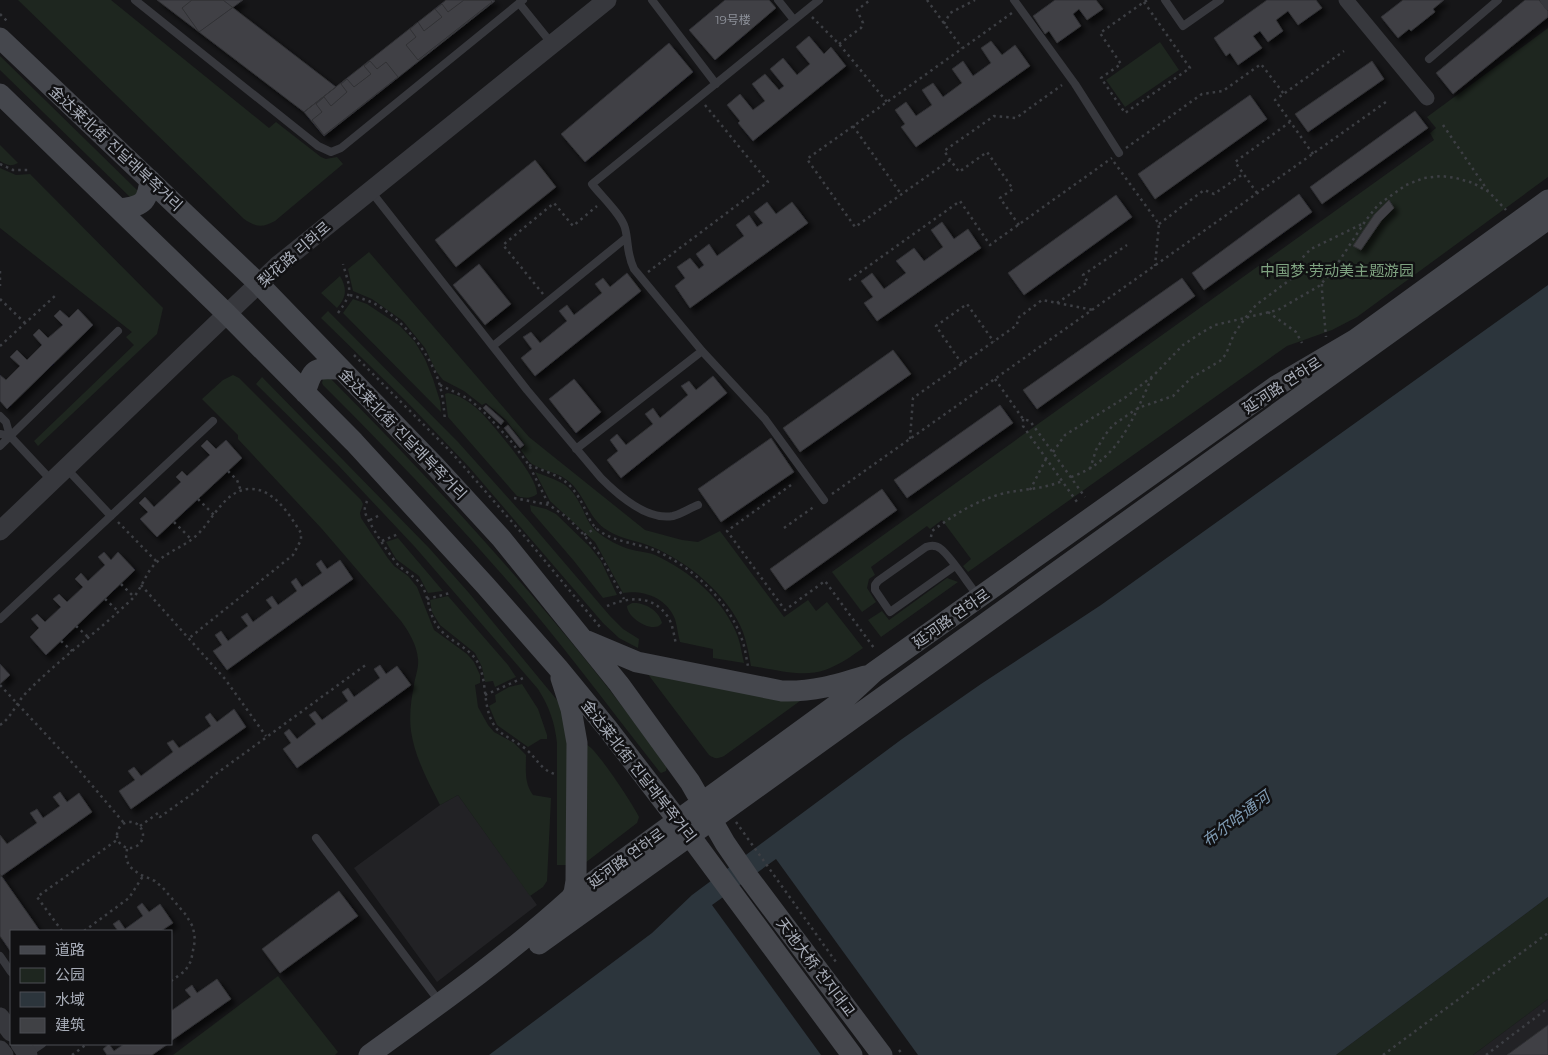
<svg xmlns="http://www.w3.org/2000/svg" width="1548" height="1055" viewBox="0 0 1548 1055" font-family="Montserrat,'Noto Sans SC','Noto Sans KR',sans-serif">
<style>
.built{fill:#222225}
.green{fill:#1e261f}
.water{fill:#2c353c}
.pier{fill:#161618}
.building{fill:#404145;stroke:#303034;filter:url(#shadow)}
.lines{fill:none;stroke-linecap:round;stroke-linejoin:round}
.path{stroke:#3d3f44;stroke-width:2.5;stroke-dasharray:2.5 4;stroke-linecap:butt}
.service{stroke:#37383d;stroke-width:8}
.minor{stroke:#37383d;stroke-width:15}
.tertiary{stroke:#37383d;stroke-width:19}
.secondary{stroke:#45474d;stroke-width:21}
.labels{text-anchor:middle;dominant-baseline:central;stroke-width:5;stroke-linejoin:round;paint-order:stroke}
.number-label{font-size:12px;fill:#8e929b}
.street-label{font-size:15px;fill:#a8adb8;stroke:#111113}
.park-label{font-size:15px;fill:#7fa381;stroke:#111113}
.water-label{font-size:16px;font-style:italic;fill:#7f9bb3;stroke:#111113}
</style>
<defs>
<filter id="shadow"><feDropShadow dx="4.5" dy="4.5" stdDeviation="2.5" flood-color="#0009"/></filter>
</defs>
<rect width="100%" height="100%" fill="#161618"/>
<path class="built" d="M458,795L537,905L437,982L354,868L440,805Z
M1548,999V1055H1473Z"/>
<path class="green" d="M18,0H111L269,128L276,122L321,157L326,159L337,157L343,164L275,221C262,228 256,227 244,219Z
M1548,28V177L1357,317L1332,330L1287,346L968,572L963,566L971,559L942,520L930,529L927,526L871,567L875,575L869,579L867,588L876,602L862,612L832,572L790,602L1434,140L1430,133L1436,128L1427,117Z
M1160,42L1179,70L1125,107L1106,80Z
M0,56L139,192L132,199L0,70Z
M0,145L18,163C10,167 7,165 0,161Z
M0,168L16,175L30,174L163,308L157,334L38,446L34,441L134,345L126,337L132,332L0,228Z
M369,252L529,437L645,530L682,540L698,542L720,531L784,617L808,600L816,611L827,602L863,648C852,656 839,665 825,670C802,678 775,669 751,666C749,655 747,643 743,632C729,595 686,560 650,546C636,540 620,539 607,530C588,519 585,493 567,480C557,472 543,471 532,464C528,461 524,454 521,450L525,445L506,420L486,403L482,405L464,391L443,380L436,371L425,348L403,321L372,299L353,291L348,269Z
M340,276C347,288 347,297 337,308L321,293Z
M353,299L367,304L400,326L415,342L425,359L433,379L440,401L441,412L343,313Z
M328,311L458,442L527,519L610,616L623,629L639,639L638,648L619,638L603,623L469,467L407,402L321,318Z
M233,375L239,378L361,500L363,504L360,513L361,518L387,557L394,566L408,576L417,587L434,630L467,654L474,662L480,675V683L475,685L478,707L488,725L494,732L514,743L526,755C526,770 524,783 533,795L551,798L547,881L543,887L530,896L458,795L440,805C428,781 415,758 411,731C409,716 411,700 414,685C415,677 419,668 418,659C417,645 409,632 401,621L322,529L238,439V435L202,399L223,380Z
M262,377L430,549L469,593L557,700L561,708L568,743L567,865H557V743C555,723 549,706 538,689L415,547L337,464L256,384Z
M330,378C421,469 508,564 589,664C616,697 641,732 667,766L666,771L661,773L659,771C606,704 555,634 498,570C442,506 383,445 323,385L322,383L323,379Z
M448,393C464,396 478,408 488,420C500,434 538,478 537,494C531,499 524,498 517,496L448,417L445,394Z
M535,472C560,482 570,482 582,508C586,516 589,525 596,531C606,539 620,547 633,550C641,552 648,552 655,555C690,571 725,601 738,637C741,646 742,655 744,663L713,658V649L680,642C678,635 677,626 675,619C666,597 643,590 623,593L595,542L550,501Z
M530,505L546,509L556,514L590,547L601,561L617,595L603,598L574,561L531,511Z
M398,538L443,591L428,593L419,576L396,559L386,542Z
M947,578L958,582L881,637L868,620L882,611L889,620Z
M448,596L508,665L516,677L495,687L493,681L485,682L482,667L475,653L440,625L432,612L430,600Z
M632,603C644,602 659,610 662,623C654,635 627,618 627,606Z
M647,673L800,701L724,756C717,759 715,759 709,755Z
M522,684L538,709L547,735V739H541L528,747L497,725L489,706L496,702L495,695L509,687Z
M587,745C596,748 634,806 639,817L637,823L585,863Z
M1548,897V999L1473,1055H1336Z
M278,976L338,1052L335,1055H173Z"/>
<path class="water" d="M1548,285V897L1336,1055H489L652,933L692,895L902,739L981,684L1101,605Z"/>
<path class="pier" d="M776,859L918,1055H821L712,905Z"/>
<path class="building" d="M157,0H223L336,87L304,112Z
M192,0H243L199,32L182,8Z
M446,0H493L495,1L324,136L304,112Z
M464,0H490L492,2L418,60L406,45L416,37L410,29L418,22L424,31L442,17L435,9L442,4L448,12Z
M725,0H769L776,8L715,60L689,30Z
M1055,0H1096L1103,9L1087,20L1079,9L1073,14L1081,26L1057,43L1049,31L1045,34L1033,16Z
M1267,0H1316L1322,8L1298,25L1288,11L1276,20L1283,31L1268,42L1260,31L1253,36L1262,48L1238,65L1230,53L1226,56L1214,38Z
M1403,0H1444L1433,9L1435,12L1411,31L1409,29L1398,38L1381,17Z
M1525,0H1539L1548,11V17L1453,94L1436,73Z
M809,36L824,54L831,47L846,66L753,141L738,123L740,121L727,105L740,94L753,110L765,101L752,84L765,74L779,90L784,86L770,69L783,58L797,75L810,64L796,47Z
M991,41L1002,55L1015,45L1030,66L916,147L901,127L905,124L895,110L906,102L916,116L932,105L922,90L933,83L943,97L962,83L952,69L963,61L973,76L991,63L981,48Z
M669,43L693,72L585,162L561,134Z
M370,61L377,69L386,62L398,77L324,135L312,120L322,112L316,104L324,97L331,106L347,92L341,84L347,79L354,87L371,74L364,66Z
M1372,61L1384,79L1308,132L1295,114Z
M1250,95L1267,119L1155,199L1138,174Z
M1415,111L1428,128L1322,204L1310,187Z
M535,160L556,187L456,267L435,240Z
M1299,194L1312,212L1204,290L1192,273Z
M1116,195L1132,217L1024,295L1008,273Z
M1389,200L1394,208L1381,221L1361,250L1353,246L1374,215Z
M767,202L776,214L792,202L808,223L690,308L675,286L685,278L677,267L690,258L699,269L704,265L696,254L709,244L717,256L744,236L736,225L749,215L757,227L763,223L754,212Z
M942,222L954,239L968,229L981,248L877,321L864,303L873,297L861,281L872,273L884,289L906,273L896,261L914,248L924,261L943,247L931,230Z
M479,264L511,304L485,325L453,285Z
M627,273L641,291L535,376L521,358L532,349L523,337L531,332L540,343L567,321L559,311L567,305L574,315L602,293L595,284L603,278L610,287Z
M1182,278L1195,296L1037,409L1023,390Z
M78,309L93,325L7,409L0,401V375L6,380L20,366L10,357L17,350L27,360L42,345L33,335L39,329L48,338L63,325L54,316L60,310L69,318Z
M893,350L911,374L800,452L783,428Z
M713,376L727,393L621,478L607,460L618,451L610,440L617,434L626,445L653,424L645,414L653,408L660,418L688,395L681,386L689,381L696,390Z
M574,379L601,412L576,433L549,399Z
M486,405L504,421L501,425L483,408Z
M1000,405L1013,423L907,498L894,480Z
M508,425L524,445L520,448L504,428Z
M771,438L794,472L721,522L698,489Z
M207,440L216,449L226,440L242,458L157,537L140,519L148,512L139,503L145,497L154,507L181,482L176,477L182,471L187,476L210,455L201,446Z
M882,489L897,510L785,590L770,569Z
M104,552L111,560L118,552L135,570L46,655L30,637L39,628L31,619L37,614L45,622L61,607L53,599L59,594L67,602L83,587L75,579L81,573L88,581L105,565L98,557Z
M321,560L327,569L340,560L353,579L227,670L213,651L222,645L215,635L221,631L228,641L248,626L241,617L247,613L253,622L272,608L266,600L272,596L278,605L297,591L291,582L296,578L302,587L322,573L316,564Z
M0,664L10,675L0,684Z
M380,665L386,674L397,666L411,685L297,768L283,749L291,743L284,733L289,729L297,739L316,724L309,715L315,711L322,720L348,701L342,692L348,688L354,697L380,678L374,669Z
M234,709L246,727L131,809L119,791L135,780L128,771L134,767L141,776L173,752L167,743L173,740L179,748L211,726L205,717L210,713L217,722Z
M60,792L67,802L79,793L92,812L0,877V835L7,844L37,823L30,813L37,809L43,818L60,806L53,797Z
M0,874L40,931H11V952L0,936Z
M339,891L358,916L280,973L262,949Z
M142,903L149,912L160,904L173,923L161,931H118L113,924L119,920L125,929L143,916L137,907Z
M217,979L231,999L171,1041V1011L191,997L185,990L192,985L197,993Z
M1548,1025V1055H1507Z
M109,1044L114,1051L124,1044H168L152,1055H107L103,1049Z"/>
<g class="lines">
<path class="path" d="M927,0L962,48
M1144,2L1190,68L1125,113L1101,78L1121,64L1100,33L1144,2L1148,0
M0,14L8,22
M812,17L839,44L887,102
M944,24L950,13L975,0
M839,44L861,28L863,23L857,10L870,0
M1443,125L1488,191
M853,126L901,194
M1126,148L1202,94L1223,91L1261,64L1284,94
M1313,154L1275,100L1344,51
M950,160L855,227L807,159L1012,13
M1114,162L1159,224L1155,266
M0,164L13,170H30
M1257,193L1235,162L1290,122
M1159,224L1204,190L1214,194L1243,174
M1019,225L1000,198L1013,189L987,152L959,172L944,151L994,116L1016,118L1062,85
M0,271V286
M648,272L768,182L705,105
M849,280L960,201L990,245L1112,158
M1322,284V291L1326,337
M543,294L503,245L554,203L573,226L597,206
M350,295C357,297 364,299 371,302C401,316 432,355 440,386C443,397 444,409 445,421
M0,299L25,323
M1057,303L1088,282L1083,275L1127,245
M1268,312L1296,332L1302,343
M338,313C354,291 350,289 343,264
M0,346L56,295
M354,355L452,453L526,538L600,627
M962,364L936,326L967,304L994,342
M995,379L1023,419L1030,421L1085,497
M440,385L469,399L486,414L510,440L529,465L549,505
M1023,419V426L1077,502
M910,439L913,398L1017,325L1018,318L1042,300L1093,310
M1053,452L1065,435L1126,397L1153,376L1183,345L1201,333L1215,325L1278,310L1319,286L1332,272L1366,220L1378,205L1406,185L1424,178L1441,176L1456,178L1473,183L1489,192L1506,210
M529,465C557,476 569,477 584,507C587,514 591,524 597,529C613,542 636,543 654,550C690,565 728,600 741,637C745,646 746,657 748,666
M1090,469L1096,450L1105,435L1113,425L1138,408L1173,396L1191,378L1220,361L1226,354L1234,334L1246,317L1256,305L1291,279L1302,258L1311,249L1362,224
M228,471L237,480L241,491
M1071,477C1118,461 1133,419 1152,377
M791,485L727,531L785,610L825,581L874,648
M1030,490L1046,459
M832,494L1386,102
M514,498L549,505L568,518L584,535L600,555L624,599
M198,499L214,515
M367,501C366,504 364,508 365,512C367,521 392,559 399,566C406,572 417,578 422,586C430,599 428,615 439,628C448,640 464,645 474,657C490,677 480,707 496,728C500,734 519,743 527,750C537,759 541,770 555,774
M370,520L380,515
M118,522L157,562
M174,522L192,540
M784,528L815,506
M584,535L596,528
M931,537L932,531C955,514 977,500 1005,493C1024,489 1044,489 1062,481
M382,541L398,534
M121,584L134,597
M141,585L225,679L266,736
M105,599L118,611
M427,599L450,593
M607,606C629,597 652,594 668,617C673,625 674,636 676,644
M76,626L88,637
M61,641L72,651
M0,685L79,770L124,823
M485,695L523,678
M0,725C12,717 16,703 26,693C59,659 98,632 132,599C142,589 146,571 157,562C170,550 186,546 198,534C213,519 225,491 248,489C273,487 289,514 301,533V540L293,555L188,639
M117 835a13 13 0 1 1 26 0a13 13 0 1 1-26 0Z
M736,822L836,962
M140,826L158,813L160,817L206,784L209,779L367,664
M127,849L126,858L129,866L139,874L155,881L163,888L186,915L193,927L195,940L191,961L185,971L171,981
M62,931L37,897L117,840
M84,931L129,898L143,876
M899,1050L903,1055
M72,1055L87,1044
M1383,1055L1548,933
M1486,1055L1548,1008"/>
<path class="service" d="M135,0L318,146L331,152L341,148L523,0
M652,0L716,84
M778,0L794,20
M819,0L592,184C601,196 621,214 625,228C629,243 626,252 634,269L702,351L765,419L824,500
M1014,0L1075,84L1119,153
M1165,0L1183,26L1220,0
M1544,0L1548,6
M519,3L552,44
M1429,59L1498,0
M370,190L527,390L601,478C618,495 647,521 673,516C681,514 690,508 698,505
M493,346L626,238
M0,416L6,422L10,436L52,481
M0,434L10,436
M0,446L118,331
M576,449L702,351
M66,468L111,516
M955,566L890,612L875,590V585L878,581L926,547C931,545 936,545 941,549C952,558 968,584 978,596
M0,619L213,421
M316,838L439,1001
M0,956L11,972
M27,1054L42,1044"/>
<path class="minor" d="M1346,0L1427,98"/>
<path class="tertiary" d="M0,531L277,266L607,0
M0,1017L11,1032
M20,1044L28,1055
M0,1050L4,1055"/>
<path class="secondary" d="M0,38L259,284L436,467L501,538L619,684L690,782L725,843L749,878L882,1055
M0,94L227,314L354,442L485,585L558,668L608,729L690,836L852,1055
M119,209C142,206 147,204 150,180
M305,393C313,367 314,368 340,369
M587,641L637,662L782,691C813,692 836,685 865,676
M561,678L571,709L577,743L576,881L574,893L571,898
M539,944L1548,219
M369,1055C438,1005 507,956 571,898L847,697L874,672L1276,386L1356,339L1548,200"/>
</g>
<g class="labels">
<g class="number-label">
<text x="733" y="19">19号楼</text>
</g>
<g class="street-label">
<text transform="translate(116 148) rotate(43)">金达莱北街 진달래북쪽거리</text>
<text transform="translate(294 254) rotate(-41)">梨花路 리화로</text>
<text transform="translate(1282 385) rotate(-33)">延河路 연하로</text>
<text transform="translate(403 434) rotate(46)">金达莱北街 진달래북쪽거리</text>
<text transform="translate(951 618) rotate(-35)">延河路 연하로</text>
<text transform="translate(639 771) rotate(52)">金达莱北街 진달래북쪽거리</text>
<text transform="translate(626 858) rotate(-36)">延河路 연하로</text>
<text transform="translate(816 967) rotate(53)">天池大桥 천지대교</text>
</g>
<g class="park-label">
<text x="1337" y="270">中国梦·劳动美主题游园</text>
</g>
<g class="water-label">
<text transform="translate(1236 819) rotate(-37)">布尔哈通河</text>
</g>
</g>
<rect x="10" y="930" width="162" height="115" fill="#111113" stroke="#4d4f55"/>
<rect x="20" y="946" width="25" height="8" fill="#45474d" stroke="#4d4f55"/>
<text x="55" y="955" font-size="15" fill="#a8adb8">道路</text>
<rect x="20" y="968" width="25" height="15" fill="#1e261f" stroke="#4d4f55"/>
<text x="55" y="980" font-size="15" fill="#a8adb8">公园</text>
<rect x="20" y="992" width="25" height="15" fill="#2c353c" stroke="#4d4f55"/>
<text x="55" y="1005" font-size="15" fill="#a8adb8">水域</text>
<rect x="20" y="1018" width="25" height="15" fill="#404145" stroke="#4d4f55"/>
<text x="55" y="1030" font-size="15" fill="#a8adb8">建筑</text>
</svg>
